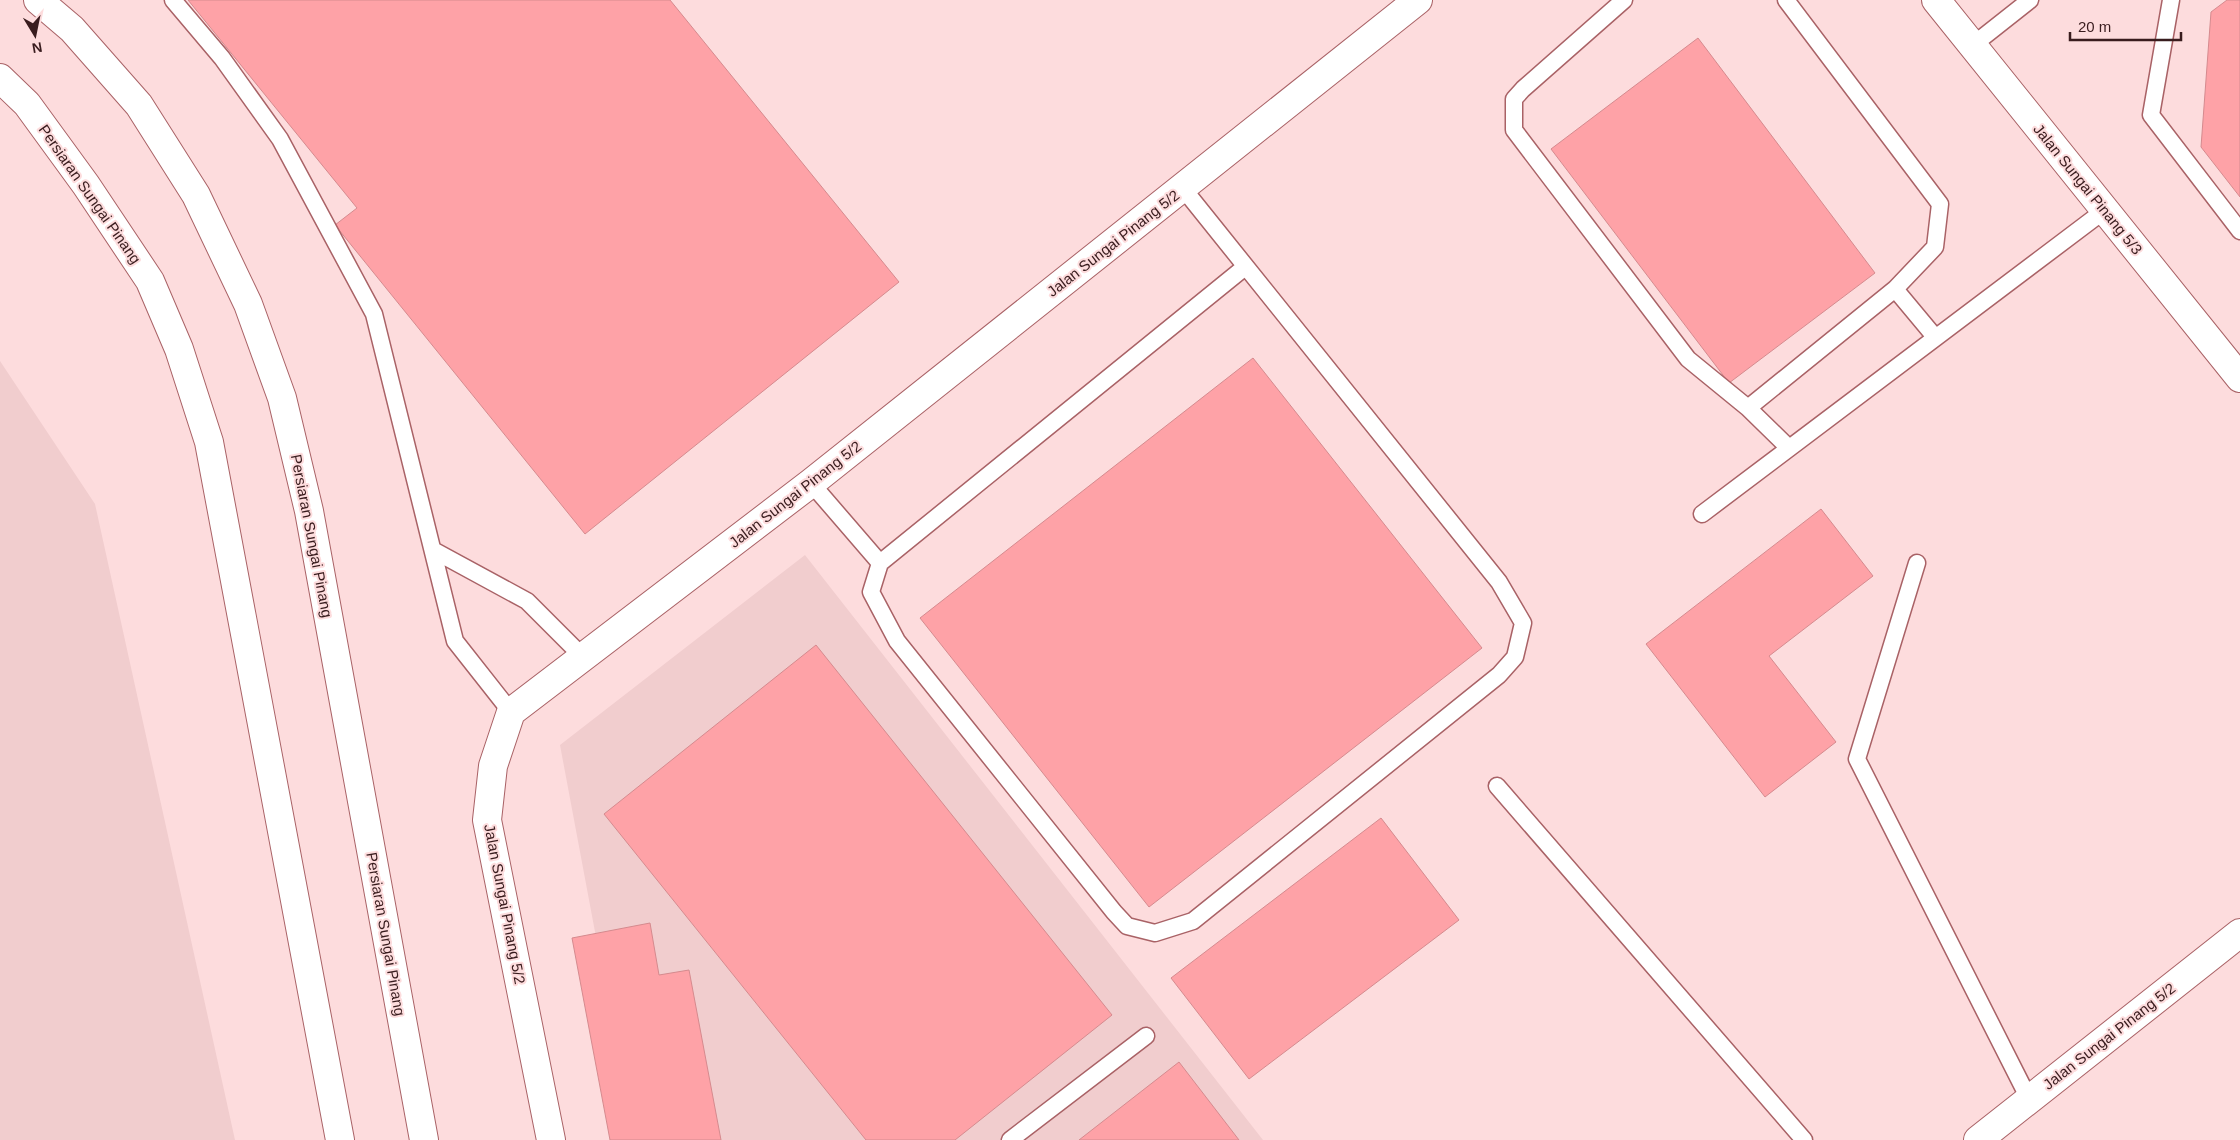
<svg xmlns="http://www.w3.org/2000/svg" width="2240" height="1140" viewBox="0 0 2240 1140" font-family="Arial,sans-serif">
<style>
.built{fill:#f1cdce}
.building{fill:#fea2a7;stroke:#d58a8e}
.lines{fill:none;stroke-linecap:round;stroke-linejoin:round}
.lane-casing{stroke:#a96266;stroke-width:19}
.street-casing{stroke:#a96266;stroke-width:30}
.secondary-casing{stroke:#a96266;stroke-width:30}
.lane{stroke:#fff;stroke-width:16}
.street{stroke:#fff;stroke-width:28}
.secondary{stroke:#fff;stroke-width:28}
.labels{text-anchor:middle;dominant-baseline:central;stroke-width:4;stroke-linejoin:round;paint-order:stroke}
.street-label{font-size:15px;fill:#391c1e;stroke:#fddcdd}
</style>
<rect width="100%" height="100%" fill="#fddcdd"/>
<path class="built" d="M0,361L95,504L235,1140H0Z
M805,555L1263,1140H634L560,745Z"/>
<path class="building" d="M188,0H670L899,282L585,534L335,225L357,208Z
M2227,0H2240V197L2201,147L2211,12Z
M1698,38L1875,273L1729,383L1551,149Z
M1253,358L1482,648L1149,907L920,618Z
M1821,509L1873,576L1769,656L1836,742L1765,797L1646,644Z
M816,645L1112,1015L955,1140H866L604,814Z
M1381,818L1459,920L1249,1079L1171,978Z
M650,923L659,975L689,970L721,1140H610L572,938Z
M1179,1062L1239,1140H1079Z"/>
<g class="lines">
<defs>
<path id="lane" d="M173,0L222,58L280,139L374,314L455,641L511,712
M1624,0L1523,89L1514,99V130L1688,359L1748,408L1789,448
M2171,0L2151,115L2240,231
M1973,45L2030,0
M1182,187L1499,582L1523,623L1515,657L1499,675L1193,921L1155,933L1127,926L1114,912L897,641L871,592L880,563L1245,267
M1895,289L1935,337
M1748,408L1895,289L1935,247L1940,204L1786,0
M811,483L880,563
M1702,514L2105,210
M433,550L527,601L583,657
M1917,563L1857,759L2029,1099
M1497,786L1804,1140
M1010,1140L1146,1036"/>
<path id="street" d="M1936,0L2240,378
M551,1140L487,820L493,766L511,712L811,483L1418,0
M1978,1140L2240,933"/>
<path id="secondary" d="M38,0L72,29L139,105L196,195L248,304L282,398L309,511L424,1140
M0,78L27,104L86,185L150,281L179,349L209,442L340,1140"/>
</defs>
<use href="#lane" class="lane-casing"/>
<use href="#street" class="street-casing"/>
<use href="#secondary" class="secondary-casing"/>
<use href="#lane" class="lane"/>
<use href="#street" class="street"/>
<use href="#secondary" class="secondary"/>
</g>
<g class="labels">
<g class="street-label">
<text transform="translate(2088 189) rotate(51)">Jalan Sungai Pinang 5/3</text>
<text transform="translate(90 194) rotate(55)">Persiaran Sungai Pinang</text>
<text transform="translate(1113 243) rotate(-38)">Jalan Sungai Pinang 5/2</text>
<text transform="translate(795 494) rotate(-38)">Jalan Sungai Pinang 5/2</text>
<text transform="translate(312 536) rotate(79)">Persiaran Sungai Pinang</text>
<text transform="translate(505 904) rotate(79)">Jalan Sungai Pinang 5/2</text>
<text transform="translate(386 934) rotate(80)">Persiaran Sungai Pinang</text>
<text transform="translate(2109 1036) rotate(-38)">Jalan Sungai Pinang 5/2</text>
</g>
</g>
<g transform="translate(35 35) rotate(170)" stroke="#fddcdd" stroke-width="4" paint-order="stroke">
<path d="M0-4L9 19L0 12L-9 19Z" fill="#391c1e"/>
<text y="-8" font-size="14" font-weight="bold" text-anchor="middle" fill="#391c1e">N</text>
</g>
<path d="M2070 32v8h111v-8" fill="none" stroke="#391c1e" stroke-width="2.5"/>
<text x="2078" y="32" font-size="15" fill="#391c1e" stroke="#fddcdd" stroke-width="4" paint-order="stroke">20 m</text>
</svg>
